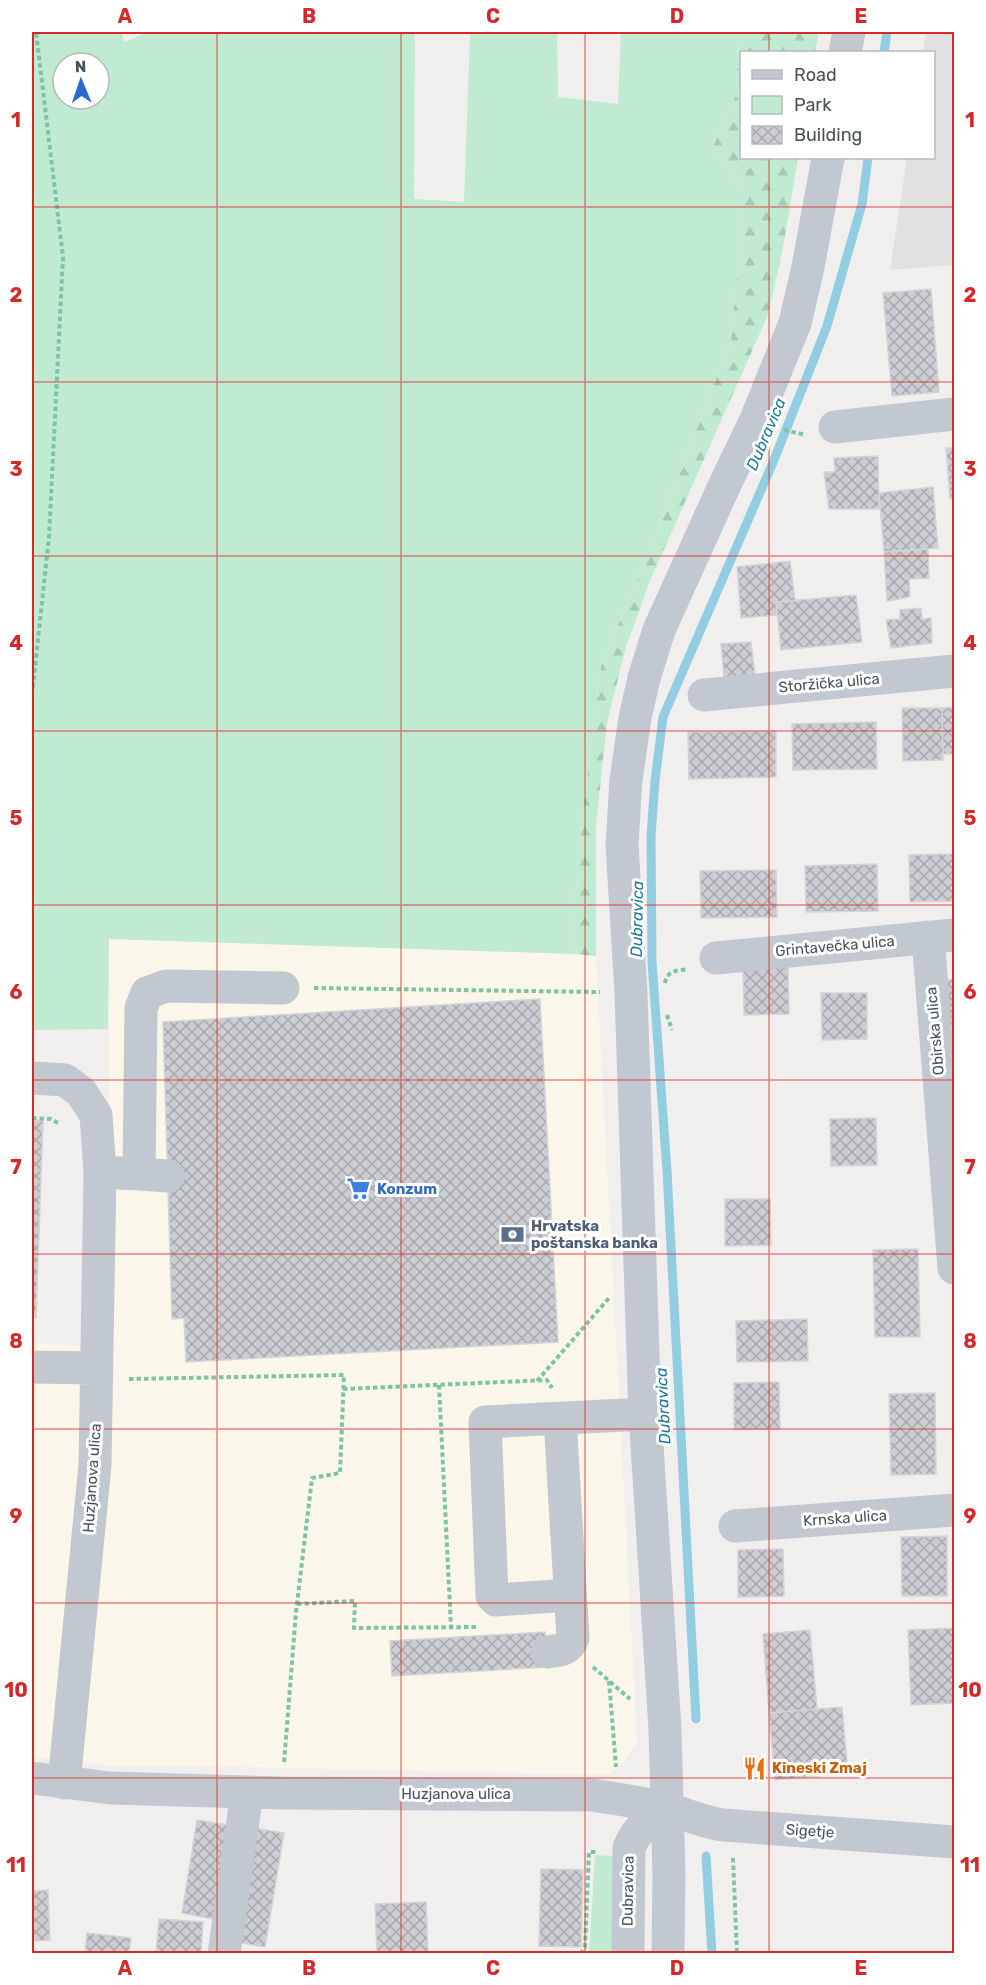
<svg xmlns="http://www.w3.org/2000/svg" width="986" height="1985" viewBox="0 0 986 1985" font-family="Rubik,sans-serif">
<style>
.commercial{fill:#faf6e9}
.education{fill:#e2e0e0}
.green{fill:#c1ead3;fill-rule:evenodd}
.forest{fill:url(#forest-firs)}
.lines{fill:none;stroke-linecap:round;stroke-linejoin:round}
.stream{stroke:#93cde2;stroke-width:9}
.building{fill:url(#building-cross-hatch);stroke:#d3d4d9;stroke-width:1.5}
.path{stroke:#7dc4a5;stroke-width:4;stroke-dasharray:4.5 3;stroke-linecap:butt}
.minor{stroke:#c1c8cf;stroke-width:33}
.grid{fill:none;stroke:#d62828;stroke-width:1.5;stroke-opacity:0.55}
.labels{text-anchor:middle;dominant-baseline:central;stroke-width:6;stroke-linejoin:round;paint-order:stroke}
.street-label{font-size:15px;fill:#495159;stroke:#fff}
.shop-label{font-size:15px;font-weight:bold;fill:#366cbe;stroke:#fff;text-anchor:start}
.service-label{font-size:15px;font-weight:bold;fill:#4e5e75;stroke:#fff;text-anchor:start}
.food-label{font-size:15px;font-weight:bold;fill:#c56008;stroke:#fff;text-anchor:start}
.water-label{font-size:16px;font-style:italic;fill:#1c7899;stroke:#fff}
.neatline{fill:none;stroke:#d62828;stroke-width:2}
.grid-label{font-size:20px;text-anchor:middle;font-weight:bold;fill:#d62828}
</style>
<defs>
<pattern id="forest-firs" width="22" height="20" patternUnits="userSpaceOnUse" patternTransform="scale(1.5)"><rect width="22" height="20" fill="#c1ead3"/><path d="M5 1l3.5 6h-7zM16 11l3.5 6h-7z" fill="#a7cab7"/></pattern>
<pattern id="building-cross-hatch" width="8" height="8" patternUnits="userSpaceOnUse" patternTransform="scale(1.5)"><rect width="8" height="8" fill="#cccdd2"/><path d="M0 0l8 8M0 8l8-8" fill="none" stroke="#a8a9ad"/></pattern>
</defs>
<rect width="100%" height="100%" fill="#f1efee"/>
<path class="commercial" d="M108,939L549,953L596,956L637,1742L623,1764L608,1775L239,1767L114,1766L32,1757V1343L111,1347Z"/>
<path class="education" d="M926,32H954V265L890,270L907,158H934V52H923Z"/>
<path class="green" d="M32,32H122L124,42L148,32H415L414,199L464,202L470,32H557L558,97L618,104L621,32H738L736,95L713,147L745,194L731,341L652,544L601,666L584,801L573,924L576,954L109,939L108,1029L32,1030ZM63,63H99V99H63Z
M595,1855L614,1856L613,1953L589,1954Z"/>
<path class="forest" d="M738,32H819L815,52H742V158H798L783,248L768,315L650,581L626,647L607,723L596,826V956L576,954L573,924L584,801L601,666L652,544L731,341L745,194L713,147L736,95Z"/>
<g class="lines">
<path class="stream" d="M884,52L887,32
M696,1719L667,1171L652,962L651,836L655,781L663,717L774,460L827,326L862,204L868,158
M706,1856L712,1954"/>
</g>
<path class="building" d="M931,289L939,392L892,396L883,293Z
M946,448H954V499H950Z
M878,456L879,509H829L824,472H835L834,458Z
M933,487L938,548L884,552L879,493Z
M928,549L929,578L909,579L910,597L887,601L884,552Z
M790,561L795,601L776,602L777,615L741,618L737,567Z
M856,595L862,642L781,650L776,602Z
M921,608L922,619L931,618L932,643L891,648L886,620L900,619V610Z
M751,642L755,675L724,678L721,644Z
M954,707V754H943L942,708Z
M902,708H942L943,760L903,761Z
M876,722L877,769L793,770L792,724Z
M776,731V777L689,779L688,732Z
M954,854V901L910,902L909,855Z
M877,864L878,911L806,912L805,866Z
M776,870L777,917L701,918L700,871Z
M788,967L789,1014L744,1015L743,968Z
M954,979V1026H946L945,980Z
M821,993H867V1039L822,1040Z
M540,999L558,1342L186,1362L184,1318L172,1319L163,1022Z
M876,1118L877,1165L831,1166L830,1119Z
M32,1120L43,1121L36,1318L32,1317Z
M725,1199H770L771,1245L725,1246Z
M918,1249L920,1337H875L873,1250Z
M807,1319L808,1361L737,1362L736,1321Z
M779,1382L780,1429L734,1430V1383Z
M935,1393L936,1474L891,1475L889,1394Z
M947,1536V1596H902L901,1537Z
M783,1549L784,1596L738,1597V1550Z
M954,1628V1703L911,1705L908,1630Z
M810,1630L817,1709L769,1713L763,1634Z
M545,1632L548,1667L392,1676L390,1641Z
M842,1707L848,1773L775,1780L769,1713Z
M197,1820L228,1825L213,1919L182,1913Z
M254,1828L284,1833L265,1947L235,1942Z
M541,1869L583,1870L581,1947L539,1946Z
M48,1890L50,1940L32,1941V1891Z
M426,1902L428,1952L377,1953L375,1904Z
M159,1919L203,1922L201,1954H156Z
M87,1933L131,1938L129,1954H85Z"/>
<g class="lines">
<path class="path" d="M784,430L806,435
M32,695L49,537L63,257L36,32
M665,983C667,970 677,971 688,969
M314,988L600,992
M667,1015L672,1030
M32,1118L51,1119L58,1123
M129,1379L344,1375L340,1473L312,1478L296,1612L284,1763
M537,1381L609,1298
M439,1385L451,1627
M343,1389L547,1380L552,1388
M297,1604L355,1601L354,1628L478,1627
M593,1667L630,1699
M609,1681L616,1767
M733,1858L737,1954
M581,1954L585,1947L589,1852H597"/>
<path class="minor" d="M845,52L849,32
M835,427L954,414
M704,695L954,671
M928,937L954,1268
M716,958L954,935
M32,1078L65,1080L81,1092L96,1115L100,1172L95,1465L64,1783
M100,1172L139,1174L141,1008L147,993L166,986L283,988
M139,1174L168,1176
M32,1367L96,1368
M735,1526L954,1510
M570,1595L496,1600L492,1596L485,1422L645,1414
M547,1652C559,1650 568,1651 573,1638L560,1419
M32,1778L110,1788L282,1793L591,1795C617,1799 642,1802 667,1809C686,1814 703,1822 723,1825L954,1842
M224,1954L247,1792
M628,1954L629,1848C637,1828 649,1820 667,1809
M668,1954L669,1874L665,1729L645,1414L631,993L622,845L626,780L635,718L644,678L659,630L726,482L755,422L795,323L808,267L828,158"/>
</g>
<path class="grid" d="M217,32V1954M401,32V1954M585,32V1954M769,32V52M769,158V1954M32,207H954M32,382H954M32,556H954M32,731H954M32,905H954M32,1080H954M32,1254H954M32,1429H954M32,1603H954M32,1778H954"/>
<defs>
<symbol id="supermarket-bare" viewBox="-9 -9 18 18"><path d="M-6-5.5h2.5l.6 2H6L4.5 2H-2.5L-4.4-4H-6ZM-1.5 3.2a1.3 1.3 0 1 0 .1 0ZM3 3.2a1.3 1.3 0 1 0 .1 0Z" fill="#3f7fe0" stroke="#fff" stroke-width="2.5" paint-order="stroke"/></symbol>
<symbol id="bank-bare" viewBox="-9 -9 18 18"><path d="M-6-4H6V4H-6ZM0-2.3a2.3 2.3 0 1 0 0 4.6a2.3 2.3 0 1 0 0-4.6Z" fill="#5c6f8a" stroke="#fff" stroke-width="2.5" paint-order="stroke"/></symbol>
<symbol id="restaurant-bare" viewBox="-9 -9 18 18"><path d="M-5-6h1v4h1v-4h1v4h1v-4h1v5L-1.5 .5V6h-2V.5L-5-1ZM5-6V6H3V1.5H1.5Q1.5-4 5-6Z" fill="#e8710a" stroke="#fff" stroke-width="2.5" paint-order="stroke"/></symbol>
</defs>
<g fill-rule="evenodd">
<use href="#supermarket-bare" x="342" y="1172" width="33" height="33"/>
<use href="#bank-bare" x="496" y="1218" width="33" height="33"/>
<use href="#restaurant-bare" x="738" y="1752" width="33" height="33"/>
</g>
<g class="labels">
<g class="street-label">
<text transform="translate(829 683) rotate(-5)">Storžička ulica</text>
<text transform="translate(835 946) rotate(-5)">Grintavečka ulica</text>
<text transform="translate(935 1031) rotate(-95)">Obirska ulica</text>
<text transform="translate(92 1478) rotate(-86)">Huzjanova ulica</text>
<text transform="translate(845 1518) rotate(-4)">Krnska ulica</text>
<text x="456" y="1794">Huzjanova ulica</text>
<text transform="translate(810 1831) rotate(4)">Sigetje</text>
<text transform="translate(628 1891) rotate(-89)">Dubravica</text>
</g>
<g class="shop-label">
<text x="377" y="1189">Konzum</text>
</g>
<g class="service-label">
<text x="531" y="1226">Hrvatska<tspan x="531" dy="17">poštanska banka</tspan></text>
</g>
<g class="food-label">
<text x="772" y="1768">Kineski Zmaj</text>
</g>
<g class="water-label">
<text transform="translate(766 434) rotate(-67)">Dubravica</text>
<text transform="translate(637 919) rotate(-89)">Dubravica</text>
<text transform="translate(663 1406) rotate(-93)">Dubravica</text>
</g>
</g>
<rect width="986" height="1985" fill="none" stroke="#ffffff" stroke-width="66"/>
<rect x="740" y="51" width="195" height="108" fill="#ffffff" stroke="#b6b9bd" stroke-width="1.5"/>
<rect x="752" y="70" width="30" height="9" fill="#c1c8cf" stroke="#b6b9bd" stroke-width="1.5"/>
<text x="794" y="81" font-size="18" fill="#495159">Road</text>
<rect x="752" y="96" width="30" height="18" fill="#c1ead3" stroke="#b6b9bd" stroke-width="1.5"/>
<text x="794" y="111" font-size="18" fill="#495159">Park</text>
<rect x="752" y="126" width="30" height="18" fill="url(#building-cross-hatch)" stroke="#b6b9bd" stroke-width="1.5"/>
<text x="794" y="141" font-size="18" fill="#495159">Building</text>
<g transform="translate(81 81) rotate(358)"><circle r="28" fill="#ffffff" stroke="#b6b9bd" stroke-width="1.5"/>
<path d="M0-4.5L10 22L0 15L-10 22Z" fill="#2d6acc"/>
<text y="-9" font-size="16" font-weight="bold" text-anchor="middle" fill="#495159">N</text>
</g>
<rect x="33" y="33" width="920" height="1919" class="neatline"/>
<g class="grid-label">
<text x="125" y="23">A</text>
<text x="309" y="23">B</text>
<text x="493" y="23">C</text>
<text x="677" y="23">D</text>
<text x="861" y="23">E</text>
<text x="16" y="127">1</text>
<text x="970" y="127">1</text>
<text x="16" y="302">2</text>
<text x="970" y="302">2</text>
<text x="16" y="476">3</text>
<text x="970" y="476">3</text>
<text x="16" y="650">4</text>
<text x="970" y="650">4</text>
<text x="16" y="825">5</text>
<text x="970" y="825">5</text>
<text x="16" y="999">6</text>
<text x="970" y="999">6</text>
<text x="16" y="1174">7</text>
<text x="970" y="1174">7</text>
<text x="16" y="1348">8</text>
<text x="970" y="1348">8</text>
<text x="16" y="1523">9</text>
<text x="970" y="1523">9</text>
<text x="16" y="1697">10</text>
<text x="970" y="1697">10</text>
<text x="16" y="1872">11</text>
<text x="970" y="1872">11</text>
<text x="125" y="1975">A</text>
<text x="309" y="1975">B</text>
<text x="493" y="1975">C</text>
<text x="677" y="1975">D</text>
<text x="861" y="1975">E</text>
</g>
</svg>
